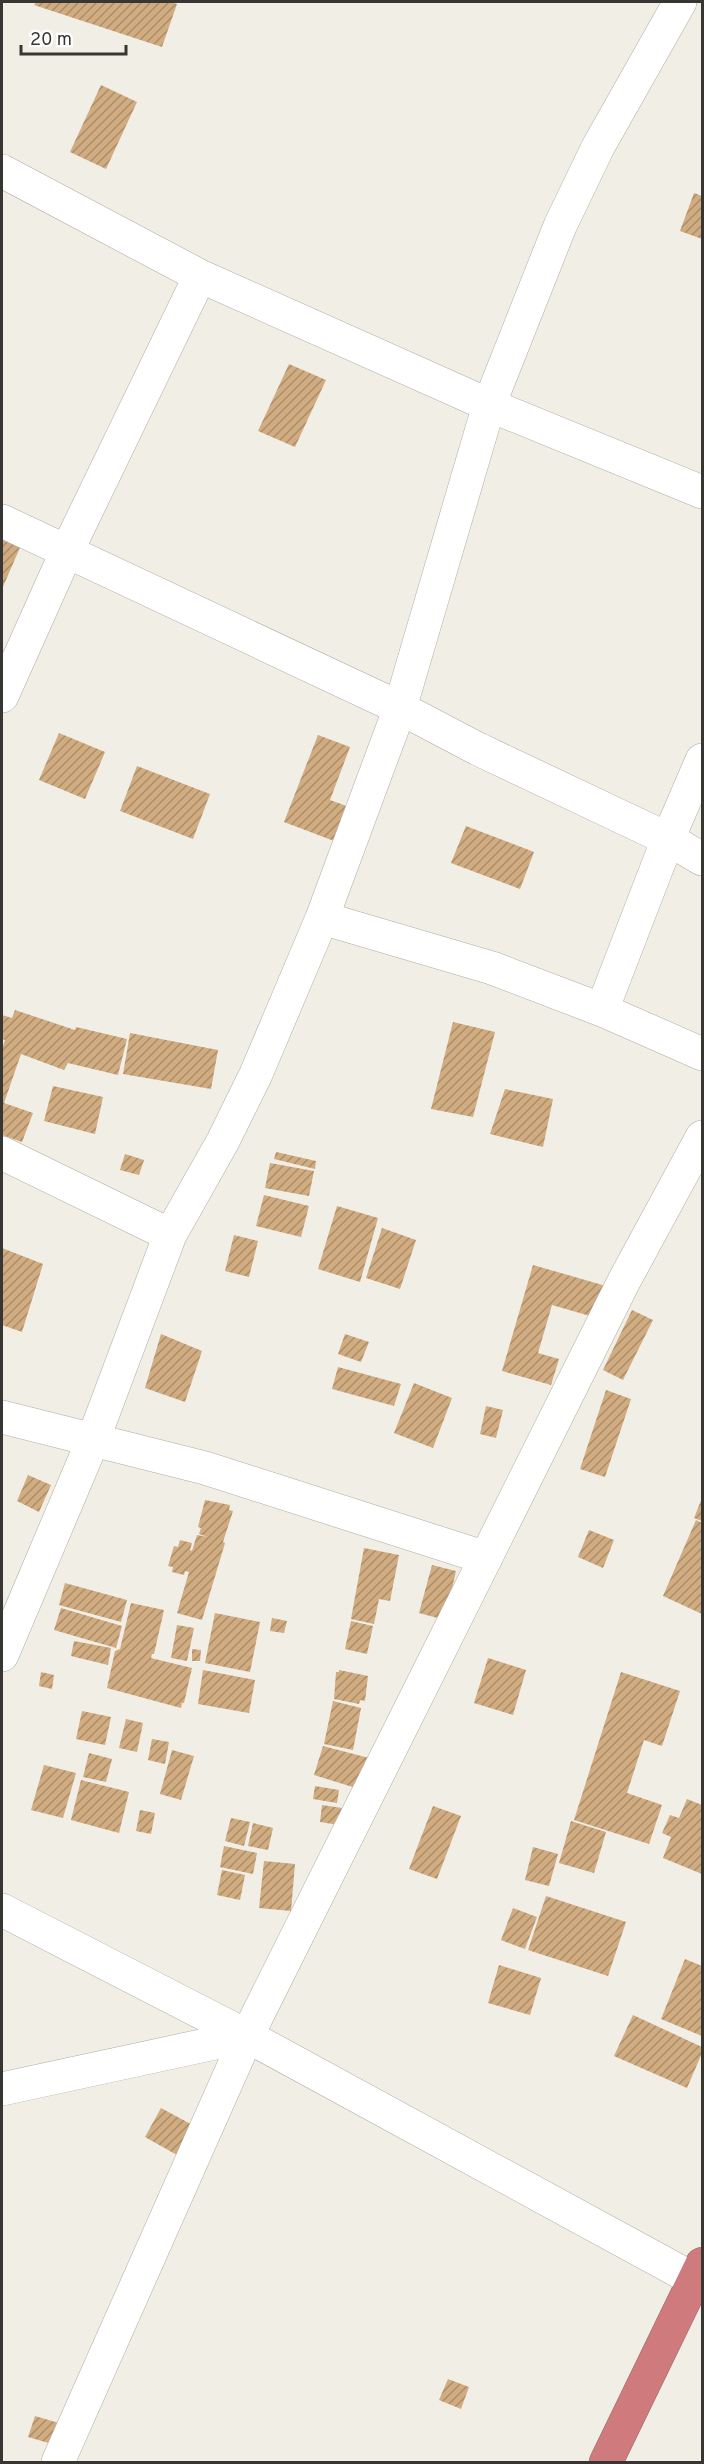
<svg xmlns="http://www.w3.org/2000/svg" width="704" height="2464" viewBox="0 0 704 2464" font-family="Overpass,sans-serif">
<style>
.building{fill:url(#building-hatch)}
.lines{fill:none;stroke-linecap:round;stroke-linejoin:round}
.minor-casing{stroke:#afaca3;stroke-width:34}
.highway-casing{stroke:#9a6364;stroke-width:34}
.minor{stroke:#fff;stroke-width:33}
.highway{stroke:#cf7b7e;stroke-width:33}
</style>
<defs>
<pattern id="building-hatch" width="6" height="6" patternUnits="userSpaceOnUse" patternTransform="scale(1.5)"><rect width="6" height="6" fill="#d1ac81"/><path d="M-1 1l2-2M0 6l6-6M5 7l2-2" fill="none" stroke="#aa8d6a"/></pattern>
</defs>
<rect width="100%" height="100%" fill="#f1eee5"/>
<path class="building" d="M36,2H170L177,4L162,47L34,5Z
M101,85L137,102L106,169L70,152Z
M694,193L702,196V239L680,231Z
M289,364L326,380L295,447L258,431Z
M2,534L22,543L2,589Z
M59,733L105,752L85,799L39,780Z
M318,735L350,747L330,800L355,809L342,844L284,822Z
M137,766L210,794L193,839L120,811Z
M466,826L534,852L520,889L451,863Z
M15,1010L75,1030L76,1027L127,1039L118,1075L68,1063L64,1070L21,1054L4,1103L33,1113L22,1142L2,1135V1049L5,1040L2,1039V1015L12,1018Z
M453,1022L495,1032L473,1117L431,1109Z
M130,1033L218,1050L211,1089L123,1074Z
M53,1086L103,1097L95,1134L44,1121Z
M505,1089L553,1099L543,1147L490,1134Z
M276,1152L316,1161L315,1169L274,1159Z
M125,1154L144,1160L139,1175L120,1170Z
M270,1163L314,1171L309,1196L265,1188Z
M264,1195L309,1206L301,1237L256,1226Z
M337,1206L378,1218L360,1282L318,1269Z
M382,1228L416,1240L400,1289L366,1278Z
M234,1235L258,1241L249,1277L225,1271Z
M2,1248L43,1264L22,1332L2,1325Z
M533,1265L606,1286L597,1318L552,1305L538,1353L559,1359L551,1385L502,1371Z
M632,1310L653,1320L623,1380L603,1370Z
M161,1334L202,1351L185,1402L145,1388Z
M345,1334L369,1342L361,1362L338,1354Z
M338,1367L401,1384L394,1406L332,1389Z
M414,1383L452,1398L433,1448L394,1433Z
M606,1390L631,1399L605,1477L580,1469Z
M486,1406L503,1410L496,1438L480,1434Z
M28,1475L51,1485L39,1512L17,1501Z
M702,1498V1521L694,1518Z
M205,1500L230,1505L229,1510L233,1511L223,1542L221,1541L225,1543L202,1620L177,1613L189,1572L185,1571L184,1575L172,1572L173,1567L168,1566L174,1546L178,1547L180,1540L192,1543L190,1550L192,1551L197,1535L208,1537L199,1534L201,1528L198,1527Z
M696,1520L702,1523V1614L663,1596Z
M589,1530L614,1540L603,1568L578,1557Z
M364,1548L399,1555L390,1601L379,1599L374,1624L351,1619Z
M432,1565L456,1571L445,1620L419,1613Z
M65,1583L127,1600L121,1622L59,1605Z
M131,1603L164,1610L154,1654H152L151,1658L192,1668L184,1703H182L181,1708L107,1688L115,1651L120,1649Z
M61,1608L122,1626L116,1648L54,1630Z
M215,1613L260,1622L250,1672L205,1663Z
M272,1618L287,1621L284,1633L270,1631Z
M351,1621L373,1626L367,1654L345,1649Z
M177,1625L194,1628L187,1661L171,1658Z
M74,1641L111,1648L108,1665L71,1656Z
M192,1649L201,1650L200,1661H192Z
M488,1658L526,1670L513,1715L474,1703Z
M203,1670L255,1680L249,1713L198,1704Z
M339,1670L368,1676L365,1701L360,1700L359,1704L334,1699L336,1672H339Z
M41,1672L54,1675L52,1689L39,1686Z
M621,1672L680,1691L662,1746L644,1740L627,1793L662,1805L649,1844L574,1820Z
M333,1701L361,1708L353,1750L324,1744Z
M82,1711L111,1717L105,1745L76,1739Z
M126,1719L143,1723L137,1752L119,1748Z
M152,1739L169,1742L165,1764L148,1760Z
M323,1746L369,1758L359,1789L314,1775Z
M172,1750L194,1756L181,1800L160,1794Z
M89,1753L112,1759L106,1782L83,1777Z
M44,1765L76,1773L63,1818L31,1810Z
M81,1780L129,1792L119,1833L71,1820Z
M315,1786L339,1790L337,1803L313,1799Z
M687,1799L702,1805V1874L663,1858L671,1837L662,1833L670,1815L679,1818Z
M322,1805L342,1808L339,1825L320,1822Z
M433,1806L461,1816L437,1879L409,1869Z
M140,1810L155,1813L151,1834L136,1831Z
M231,1818L250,1822L244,1846L225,1841Z
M571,1821L606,1832L594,1873L559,1863Z
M253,1823L273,1828L268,1850L248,1846Z
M224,1846L257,1853L253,1874L220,1867Z
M533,1847L558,1854L549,1886L525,1880Z
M264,1861L295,1864L291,1911L259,1908Z
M222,1870L245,1875L240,1900L217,1895Z
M546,1896L626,1922L608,1976L528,1950Z
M513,1908L537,1917L525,1949L501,1940Z
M685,1959L702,1966V2036L661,2019Z
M499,1965L541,1978L530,2015L488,2003Z
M633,2015L702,2047V2053L687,2088L614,2056Z
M161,2108L200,2129L184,2159L145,2137Z
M448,2379L469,2387L461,2409L439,2400Z
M35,2416L59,2423L52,2444L28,2437Z"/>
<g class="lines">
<defs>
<path id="minor" d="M2,171L200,276L489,405L702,492
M2,521L400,708L478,749L668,839L702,859
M2,696L66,553L200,276
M322,918L492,968L602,1010L702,1054
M602,1010L668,839L702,760
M2,1153L170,1235
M2,1417L205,1468L486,1558
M2,1655L93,1440L170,1235L223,1141L256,1074L322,918L400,708L489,405L560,226L598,147L680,2
M2,1910L247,2036L695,2280
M2,2089L247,2036
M58,2462L247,2036L624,1281L702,1137"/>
<path id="highway" d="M606,2462L702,2264"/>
</defs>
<use href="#minor" class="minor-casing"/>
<use href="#highway" class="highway-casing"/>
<use href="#minor" class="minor"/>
<use href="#highway" class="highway"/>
</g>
<rect width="704" height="2464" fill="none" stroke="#373633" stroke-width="6"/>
<path d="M21 45v9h105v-9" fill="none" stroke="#373633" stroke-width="3"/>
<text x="30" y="45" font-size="18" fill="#373633" stroke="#ffffff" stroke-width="4.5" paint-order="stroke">20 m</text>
</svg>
